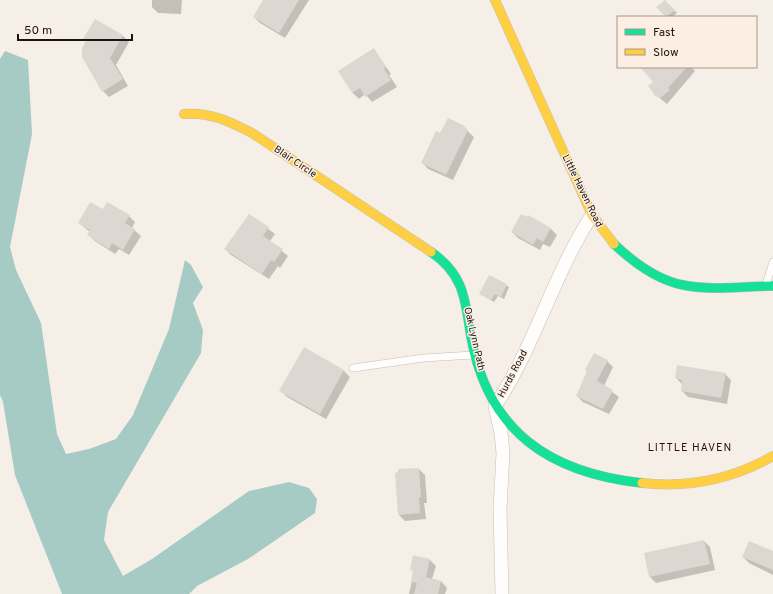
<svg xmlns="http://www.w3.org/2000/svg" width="773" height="594" viewBox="0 0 773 594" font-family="Overpass,sans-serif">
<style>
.water{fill:#a6cac4}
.shadow{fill:#0003}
.building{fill:#ddd7d2}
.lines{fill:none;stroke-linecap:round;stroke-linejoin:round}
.lane-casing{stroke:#c4bfba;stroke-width:8}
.street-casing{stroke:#c4bfba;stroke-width:14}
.fast-casing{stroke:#c4bfba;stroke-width:10}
.slow-casing{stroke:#c4bfba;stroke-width:10}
.lane{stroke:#fefdfc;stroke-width:7}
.street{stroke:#fefdfc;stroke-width:13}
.fast{stroke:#16e098;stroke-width:9}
.slow{stroke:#ffcf43;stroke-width:9}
.labels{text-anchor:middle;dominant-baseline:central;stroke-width:3;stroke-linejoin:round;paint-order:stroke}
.street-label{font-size:10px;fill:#1a1511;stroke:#fceee2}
.neighbourhood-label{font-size:11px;letter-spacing:1px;fill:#1a1511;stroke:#fceee2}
</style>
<rect width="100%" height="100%" fill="#f6efe8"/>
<path class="water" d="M5,51L28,60L32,134L10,247L16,270L41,323L57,434L66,454L89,449L116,439L133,415L169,329L185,260L191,265L203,287L193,303L203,330L201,353L108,512L104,540L123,576L152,559L249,491L289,482L309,488L317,499L315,513L248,559L197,586L189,594H62L15,475L3,402L0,395V59Z"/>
<path class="shadow" d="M152,0H182L181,14L158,13L152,7Z
M264,0H309L285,38L260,23L254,17Z
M665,1L677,13L672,17H666L658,7Z
M95,21L123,36L129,42L116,65L128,86L109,97L103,91L87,42Z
M374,50L391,74L389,75L397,87L372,102L365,94L359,99L352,92Z
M641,67H691L695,71L667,104L657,96L654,82Z
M462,126L474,137L453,180L428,169L422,162L441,134Z
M103,211L129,216L135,222L132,228L141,236L129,255L119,249L115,254L95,241L88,235L90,232L79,223Z
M250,215L275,234L270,241L288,256L280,268L278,266L269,279L231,255L225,249Z
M528,216L551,229L557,235L550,247L543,244L540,250L518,238L512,232Z
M506,285L509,287L504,299L498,296L494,302L480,294Z
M304,349L344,371L350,377L326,419L287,397L281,391Z
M607,361L613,367L604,386L619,397L609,414L583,402L577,396Z
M725,374L731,380L727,404L688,397L682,391L683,385L676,378Z
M419,469L425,475L427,503H424L426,519L405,521L399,515Z
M704,541L710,547L715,570L656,583L650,577L645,554Z
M773,552V575L749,563L743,557Z
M430,560L436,566L432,579L441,581L447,588L445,594H409L414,572L411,569Z"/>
<path class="building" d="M263,0H299L279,33L253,17Z
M665,0L675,10L666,17L656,7Z
M95,19L123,35L110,58L123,79L102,92L82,57V48L86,41L83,39Z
M374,48L386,67L384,69L391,80L365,97L360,88L352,93L338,71Z
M640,67H687L668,88L670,90L660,98L657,96L656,97L648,86L653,82Z
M448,118L463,125L468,130L446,175L421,163L436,131L440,133Z
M90,202L103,209L107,202L130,215L125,223L135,229L123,250L112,243L109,249L87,235L90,230L78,223Z
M249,214L269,227L263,236L283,249L274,262L271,260L262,274L224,249Z
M521,214L527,217L528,215L551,228L543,242L537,238L533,245L511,232Z
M489,275L507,284L501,297L495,294L491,300L479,294Z
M304,347L344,370L320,414L279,391Z
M594,353L608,360L597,381L613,390L603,409L576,396L587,371L585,370Z
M677,365L726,373L721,398L681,391L682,380L675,378Z
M419,468L421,497H419L420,513L398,515L395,473L398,472V469Z
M704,540L710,564L649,577L644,553Z
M749,541L773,551V570L742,557Z
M413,555L430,559L426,577L441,581L438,594H414L417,583L411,582L413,570L410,569Z"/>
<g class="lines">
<defs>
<path id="lane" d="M766,285L773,262
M353,368L424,358L473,355"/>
<path id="street" d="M502,594L500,509L503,453L501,433L495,406C535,346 553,275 592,215"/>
<path id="fast" d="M614,244C633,262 657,280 683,285C712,291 744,286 773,286
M431,252C465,275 465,301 471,337C488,432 550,473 642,483"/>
<path id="slow" d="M495,0L592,215L614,244
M184,114C210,112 229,121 252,133L431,252
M642,483C688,488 733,479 773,456"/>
</defs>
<use href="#lane" class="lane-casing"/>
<use href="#street" class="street-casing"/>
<use href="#fast" class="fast-casing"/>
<use href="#slow" class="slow-casing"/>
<use href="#lane" class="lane"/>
<use href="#street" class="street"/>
<use href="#fast" class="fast"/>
<use href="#slow" class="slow"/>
</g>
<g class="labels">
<g class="street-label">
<text transform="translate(295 162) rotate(34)">Blair Circle</text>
<text transform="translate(582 191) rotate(64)">Little Haven Road</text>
<text transform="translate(474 339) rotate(77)">Oak Lynn Path</text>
<text transform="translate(513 374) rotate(-62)">Hurds Road</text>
</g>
<g class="neighbourhood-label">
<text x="690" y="448">LITTLE HAVEN</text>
</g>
</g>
<rect x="617" y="16" width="140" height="52" fill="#fceee2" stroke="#a2978e"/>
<rect x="625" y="29" width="20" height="6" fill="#16e098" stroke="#a2978e"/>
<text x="653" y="36" font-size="12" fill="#1a1511">Fast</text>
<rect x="625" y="49" width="20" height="6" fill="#ffcf43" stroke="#a2978e"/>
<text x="653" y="56" font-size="12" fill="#1a1511">Slow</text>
<path d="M18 34v6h114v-6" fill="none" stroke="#1a1511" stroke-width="2"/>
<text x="24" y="34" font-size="12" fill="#1a1511" stroke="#fceee2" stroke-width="3" paint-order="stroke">50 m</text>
</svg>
